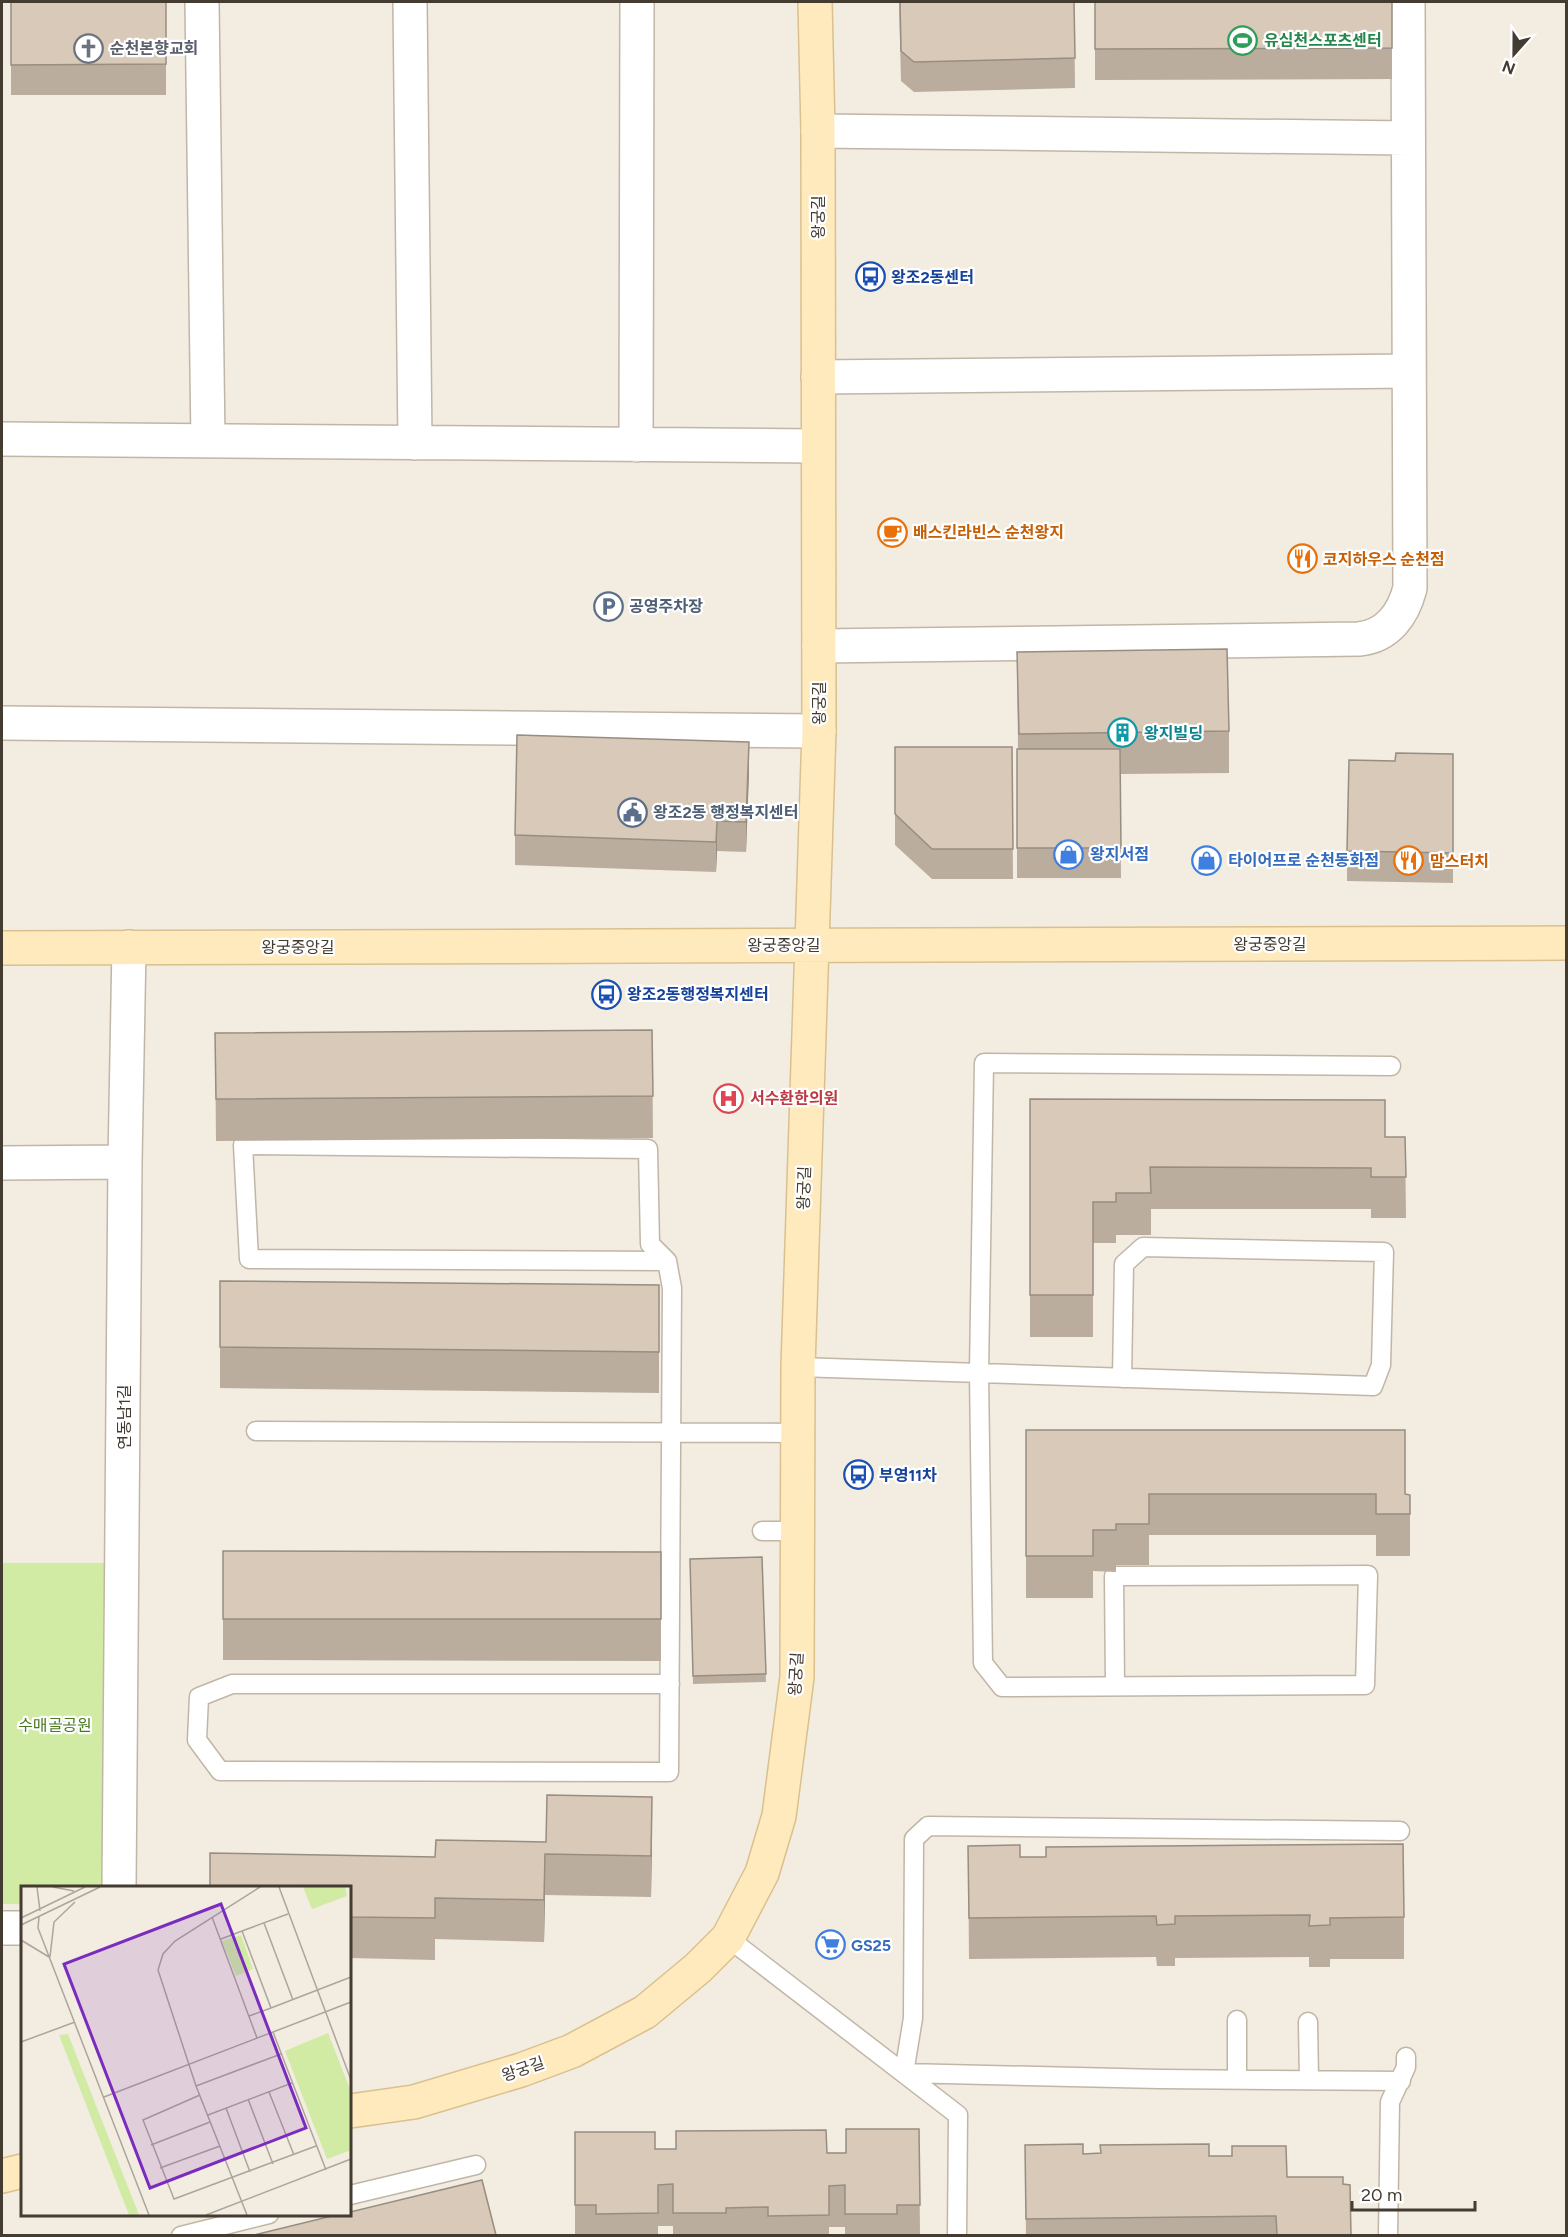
<svg xmlns="http://www.w3.org/2000/svg" width="1568" height="2237" viewBox="0 0 1568 2237" font-family="Figtree,'Noto Sans KR',sans-serif">
<style>
.green{fill:#d1eba5}
.lines{fill:none;stroke-linecap:round;stroke-linejoin:round}
.lane-casing{stroke:#c1b6a6;stroke-width:21}
.street-casing{stroke:#c1b6a6;stroke-width:36}
.secondary-casing{stroke:#dac08d;stroke-width:36}
.lane{stroke:#fff;stroke-width:18}
.street{stroke:#fff;stroke-width:33}
.secondary{stroke:#ffeabe;stroke-width:33}
.wall{fill:#baad9e}
.shaded-wall{fill:#978d81}
.building{fill:#d8c9b8;stroke:#978d81;stroke-width:1.5}
.labels{text-anchor:middle;dominant-baseline:central;stroke-width:4.5;stroke-linejoin:round;paint-order:stroke}
.leisure-label{font-size:16px;font-weight:bold;fill:#27864d;stroke:#fff;text-anchor:start}
.worship-label{font-size:16px;font-weight:bold;fill:#5b616d;stroke:#fff;text-anchor:start}
.street-label{font-size:16px;fill:#443b31;stroke:#fff}
.transit-label{font-size:16px;font-weight:bold;fill:#164399;stroke:#fff;text-anchor:start}
.food-label{font-size:16px;font-weight:bold;fill:#c56008;stroke:#fff;text-anchor:start}
.service-label{font-size:16px;font-weight:bold;fill:#4e5e75;stroke:#fff;text-anchor:start}
.culture-label{font-size:16px;font-weight:bold;fill:#0d838f;stroke:#fff;text-anchor:start}
.shop-label{font-size:16px;font-weight:bold;fill:#366cbe;stroke:#fff;text-anchor:start}
.health-label{font-size:16px;font-weight:bold;fill:#be3a42;stroke:#fff;text-anchor:start}
.park-label{font-size:16px;fill:#497a20;stroke:#fff}
.inset-road{fill:none;stroke:#aca59b;stroke-width:1.5}
.view{fill:#7b2cbf;fill-opacity:0.15;stroke:#7b2cbf;stroke-width:3}
.inset-edge{fill:none;stroke:#443b31;stroke-width:3}
</style>
<rect width="100%" height="100%" fill="#f2ece1"/>
<path class="green" d="M2,1563H107L108,1887L22,1888V1904H2Z"/>
<g class="lines">
<defs>
<path id="lane" d="M667,1261L249,1259L243,1145L648,1149L650,1244L667,1261L672,1288L669,1772L220,1771L197,1740L199,1697L232,1684H670
M798,1367C989,1374 1181,1380 1373,1386L1381,1365L1384,1252L1143,1247L1124,1264L1122,1378
M256,1431L798,1433
M762,1531H798
M1115,1686L1114,1576L1368,1575L1365,1685L1002,1687L983,1663L979,1373L984,1063L1391,1066
M1400,1831L928,1826L914,1839L913,2018L904,2073L1160,2079L1401,2081
M728,1938L958,2115L957,2236
M1308,2022L1309,2080
M1237,2079V2020
M350,2195L476,2165
M181,2236L269,2214
M1388,2236L1390,2102L1406,2067V2057"/>
<path id="street" d="M202,2L208,441
M410,2L415,443
M818,131L1408,138
M818,377L1409,371
M2,439L817,446
M636,445L637,2
M819,646L1359,639C1388,636 1403,615 1410,588L1408,2
M2,723L819,731
M2,1163L125,1162
M119,1888L125,1162L129,947
M2,1928H22"/>
<path id="secondary" d="M2,948L1566,943
M350,2111L414,2102L521,2070L572,2051L645,2012L698,1968L728,1938L762,1873L779,1816L797,1677L798,1367L819,731L818,131L815,2
M2,2176L22,2171"/>
</defs>
<use href="#lane" class="lane-casing"/>
<use href="#street" class="street-casing"/>
<use href="#secondary" class="secondary-casing"/>
<use href="#lane" class="lane"/>
<use href="#street" class="street"/>
<use href="#secondary" class="secondary"/>
</g>
<path class="wall" d="M11,2H166V95H11Z
M899,2H1074L1075,88L914,92L901,81Z
M1095,2H1392V79L1095,80Z
M1017,652L1229,731V773L1120,774L1121,878H1017V749H1018Z
M895,747H1012L1013,879H932L895,845Z
M1453,754V883L1347,881V851L1395,761Z
M749,772L746,852L717,851L716,872L515,865V835Z
M652,1030L653,1138L216,1141L215,1033Z
M1030,1099L1385,1137H1405L1406,1218H1371V1209H1151V1235H1116V1243H1093V1337H1030Z
M220,1281L659,1285V1393L220,1388Z
M1026,1430L1410,1495V1556H1376V1535H1149V1565H1116V1572L1093,1571V1598H1026Z
M223,1551L661,1552V1661L223,1660Z
M762,1557L766,1682L693,1684L690,1559Z
M652,1838L651,1897L545,1895L544,1942L435,1939V1960L350,1958V1887L435,1857L546,1842Z
M968,1846L1020,1857L1404,1917V1959H1330V1967H1309V1957L1175,1958V1966H1157L1156,1957L969,1959Z
M919,2129L920,2235H845V2227H829V2235H673V2226H658V2235H575V2132L655,2149L846,2153Z
M1025,2145L1083,2154L1209,2156L1287,2177L1343,2184L1351,2235H1026Z"/>
<path class="shaded-wall" d="M749,742V772L746,852V822Z
M717,821V851L716,872V842Z
M652,1797V1838L651,1897V1856Z
M545,1854V1895L544,1942V1900Z"/>
<path class="building" d="M11,2H166V64L11,65Z
M900,2H1074L1075,58L914,62L901,51Z
M1095,2H1392V48L1095,49Z
M1227,649L1229,731L1019,734L1017,652Z
M517,735L749,742L746,822L717,821L716,842L515,835Z
M895,747H1012L1013,849H932L895,814Z
M1017,749H1120L1121,848H1017Z
M1396,753L1453,754V853L1347,851L1349,760L1395,761Z
M652,1030L653,1096L216,1099L215,1033Z
M1030,1099L1385,1100V1137H1405L1406,1177H1371V1168L1150,1167L1151,1193H1116V1202H1093V1295H1030Z
M220,1281L659,1285V1352L220,1347Z
M1026,1430H1405V1494L1410,1495V1514H1376V1494H1149V1524H1116V1530H1093V1556H1026Z
M223,1551L661,1552V1619H223Z
M762,1557L766,1674L693,1676L690,1559Z
M547,1795L652,1797L651,1856L545,1854L544,1900L435,1898V1918L350,1917V1887H210V1853L435,1857L436,1840L546,1842Z
M1403,1844L1404,1917L1330,1918V1925L1309,1926L1310,1915L1175,1916V1924L1157,1925L1156,1916L969,1918L968,1846L1020,1845V1857H1046V1847Z
M846,2129H919L920,2205H897V2214H845V2185L829,2186V2215L768,2216V2207L726,2208V2213H673V2184L658,2185V2213L596,2214V2205H575V2132H655V2149H676V2131L826,2130L827,2153H846Z
M1083,2144V2154L1101,2153L1100,2145L1209,2144V2156H1232V2146H1286L1287,2177H1343V2184L1350,2185L1351,2235H1277L1276,2216L1026,2219L1025,2145Z
M482,2180L496,2235H254L340,2214H350V2212Z"/>
<defs>
<symbol id="stadium-ring" viewBox="-11 -11 22 22"><circle r="9.5" fill="#fff" stroke="#2e9e5b" stroke-width="1.5"/><path d="M0-5a6.5 5 0 1 0 0 10a6.5 5 0 1 0 0-10ZM-3.5-1.8h7v3.6h-7Z" fill="#2e9e5b"/></symbol>
<symbol id="church-ring" viewBox="-11 -11 22 22"><circle r="9.5" fill="#fff" stroke="#6b7280" stroke-width="1.5"/><path d="M-1.2-6h2.4v3.5h3.3v2.4h-3.3V6h-2.4V-.1h-3.3v-2.4h3.3Z" fill="#6b7280"/></symbol>
<symbol id="bus-ring" viewBox="-11 -11 22 22"><circle r="9.5" fill="#fff" stroke="#1a4fb4" stroke-width="1.5"/><path d="M-5-6H5V4H4V6H2V4H-2V6H-4V4H-5ZM-3.5-4V0h7V-4ZM-3.5 1.2v1.5H-2V1.2ZM2 1.2v1.5H3.5V1.2Z" fill="#1a4fb4"/></symbol>
<symbol id="cafe-ring" viewBox="-11 -11 22 22"><circle r="9.5" fill="#fff" stroke="#e8710a" stroke-width="1.5"/><path d="M-5.5-4.5H6V0H3Q3 3.5 0 3.5H-2.5Q-5.5 3.5-5.5 0ZM3-3.2v2h1.7v-2ZM-6 4.5H4V6H-6Z" fill="#e8710a"/></symbol>
<symbol id="restaurant-ring" viewBox="-11 -11 22 22"><circle r="9.5" fill="#fff" stroke="#e8710a" stroke-width="1.5"/><path d="M-5-6h1v4h1v-4h1v4h1v-4h1v5L-1.5 .5V6h-2V.5L-5-1ZM5-6V6H3V1.5H1.5Q1.5-4 5-6Z" fill="#e8710a"/></symbol>
<symbol id="parking-ring" viewBox="-11 -11 22 22"><circle r="9.5" fill="#fff" stroke="#5c6f8a" stroke-width="1.5"/><path d="M-3.5-5.5H1a3.5 3.5 0 0 1 0 7H-1V5.5H-3.5ZM-1-3.4V-.6H.8a1.4 1.4 0 0 0 0-2.8Z" fill="#5c6f8a"/></symbol>
<symbol id="building-ring" viewBox="-11 -11 22 22"><circle r="9.5" fill="#fff" stroke="#0f9aa8" stroke-width="1.5"/><path d="M-4-6H4V6H1V3H-1V6H-4ZM-2.5-4.3h1.7v1.8h-1.7ZM.8-4.3h1.7v1.8H.8ZM-2.5-1h1.7V.8h-1.7ZM.8-1h1.7V.8H.8Z" fill="#0f9aa8"/></symbol>
<symbol id="civic-ring" viewBox="-11 -11 22 22"><circle r="9.5" fill="#fff" stroke="#5c6f8a" stroke-width="1.5"/><path d="M-.6-6.5H3V-4.5H.6V-3L4-1V1h2V6H-6V1h2V-1L-.6-3ZM-1.2 2.5V6h2.4V2.5Z" fill="#5c6f8a"/></symbol>
<symbol id="shop-ring" viewBox="-11 -11 22 22"><circle r="9.5" fill="#fff" stroke="#3f7fe0" stroke-width="1.5"/><path d="M-5-2.5h2.3a2.7 3.5 0 0 1 5.4 0H5L5.5 6h-11ZM-1.5-2.5h3a1.5 2.3 0 0 0-3 0Z" fill="#3f7fe0"/></symbol>
<symbol id="hospital-ring" viewBox="-11 -11 22 22"><circle r="9.5" fill="#fff" stroke="#e0444e" stroke-width="1.5"/><path d="M-5-5h3v3.5h4V-5h3V5h-3V1.5h-4V5h-3Z" fill="#e0444e"/></symbol>
<symbol id="supermarket-ring" viewBox="-11 -11 22 22"><circle r="9.5" fill="#fff" stroke="#3f7fe0" stroke-width="1.5"/><path d="M-6-5.5h2.5l.6 2H6L4.5 2H-2.5L-4.4-4H-6ZM-1.5 3.2a1.3 1.3 0 1 0 .1 0ZM3 3.2a1.3 1.3 0 1 0 .1 0Z" fill="#3f7fe0"/></symbol>
</defs>
<g fill-rule="evenodd">
<use href="#stadium-ring" x="1226" y="24" width="33" height="33"/>
<use href="#church-ring" x="72" y="32" width="33" height="33"/>
<use href="#bus-ring" x="854" y="260" width="33" height="33"/>
<use href="#cafe-ring" x="876" y="516" width="33" height="33"/>
<use href="#restaurant-ring" x="1286" y="542" width="33" height="33"/>
<use href="#parking-ring" x="592" y="590" width="33" height="33"/>
<use href="#building-ring" x="1106" y="716" width="33" height="33"/>
<use href="#civic-ring" x="616" y="796" width="33" height="33"/>
<use href="#shop-ring" x="1052" y="838" width="33" height="33"/>
<use href="#shop-ring" x="1190" y="844" width="33" height="33"/>
<use href="#restaurant-ring" x="1392" y="844" width="33" height="33"/>
<use href="#bus-ring" x="590" y="978" width="33" height="33"/>
<use href="#hospital-ring" x="712" y="1082" width="33" height="33"/>
<use href="#bus-ring" x="842" y="1458" width="33" height="33"/>
<use href="#supermarket-ring" x="814" y="1928" width="33" height="33"/>
</g>
<g class="labels">
<g class="leisure-label">
<text x="1264" y="40">유심천스포츠센터</text>
</g>
<g class="worship-label">
<text x="110" y="48">순천본향교회</text>
</g>
<g class="street-label">
<text transform="translate(818 217) rotate(-90)">왕궁길</text>
<text transform="translate(819 703) rotate(-90)">왕궁길</text>
<text x="1270" y="944">왕궁중앙길</text>
<text x="784" y="945">왕궁중앙길</text>
<text x="298" y="947">왕궁중앙길</text>
<text transform="translate(804 1188) rotate(-88)">왕궁길</text>
<text transform="translate(124 1417) rotate(-90)">연동남1길</text>
<text transform="translate(796 1674) rotate(-87)">왕궁길</text>
<text transform="translate(523 2069) rotate(-19)">왕궁길</text>
</g>
<g class="transit-label">
<text x="891" y="277">왕조2동센터</text>
<text x="627" y="994">왕조2동행정복지센터</text>
<text x="879" y="1475">부영11차</text>
</g>
<g class="food-label">
<text x="913" y="532">배스킨라빈스 순천왕지</text>
<text x="1323" y="559">코지하우스 순천점</text>
<text x="1430" y="861">맘스터치</text>
</g>
<g class="service-label">
<text x="629" y="606">공영주차장</text>
<text x="653" y="812">왕조2동 행정복지센터</text>
</g>
<g class="culture-label">
<text x="1144" y="733">왕지빌딩</text>
</g>
<g class="shop-label">
<text x="1090" y="854">왕지서점</text>
<text x="1228" y="860">타이어프로 순천동화점</text>
<text x="851" y="1945">GS25</text>
</g>
<g class="health-label">
<text x="750" y="1098">서수환한의원</text>
</g>
<g class="park-label">
<text x="55" y="1725">수매골공원</text>
</g>
</g>
<g transform="translate(21 1886)">
<rect width="330" height="330" fill="#f2ece1"/>
<path d="M282,1H324L326,10L291,23ZM220,49L232,83L215,90L201,55ZM307,147L330,206V264L306,273L264,165ZM47,148L118,329H108L38,149Z" fill="#d1eba5"/>
<path class="inset-road" d="M16,1L19,25M32,1L53,5M258,1L330,194M267,28L221,45L250,122L330,91M18,31L17,42L128,329M191,31L236,152M0,32L64,1M243,37L272,114M0,39L79,1M200,53L221,45M0,54L28,71M29,71L33,36L54,16M228,130L250,122M252,146L305,284M0,156L54,136M175,200L260,168M248,206L273,269M179,209L122,234L153,313L295,260M83,211L330,116M227,213L252,278M205,222L229,286M187,229L271,197M130,259L189,236M139,282L199,260M185,329L330,273M226,329L175,200L137,84L142,68L154,55L239,1"/>
<path class="view" d="M200,18L285,242L129,302L43,78Z"/>
<rect width="330" height="330" class="inset-edge"/>
</g>
<rect width="1568" height="2237" fill="none" stroke="#443b31" stroke-width="6"/>
<g transform="translate(1514 54) rotate(201)" stroke="#ffffff" stroke-width="4.5" paint-order="stroke">
<path d="M0-4.5L10 22L0 15L-10 22Z" fill="#443b31"/>
<text y="-9" font-size="16" font-weight="bold" text-anchor="middle" fill="#443b31">N</text>
</g>
<path d="M1352 2201v9h123v-9" fill="none" stroke="#443b31" stroke-width="3"/>
<text x="1361" y="2201" font-size="18" fill="#443b31" stroke="#ffffff" stroke-width="4.5" paint-order="stroke">20 m</text>
</svg>
